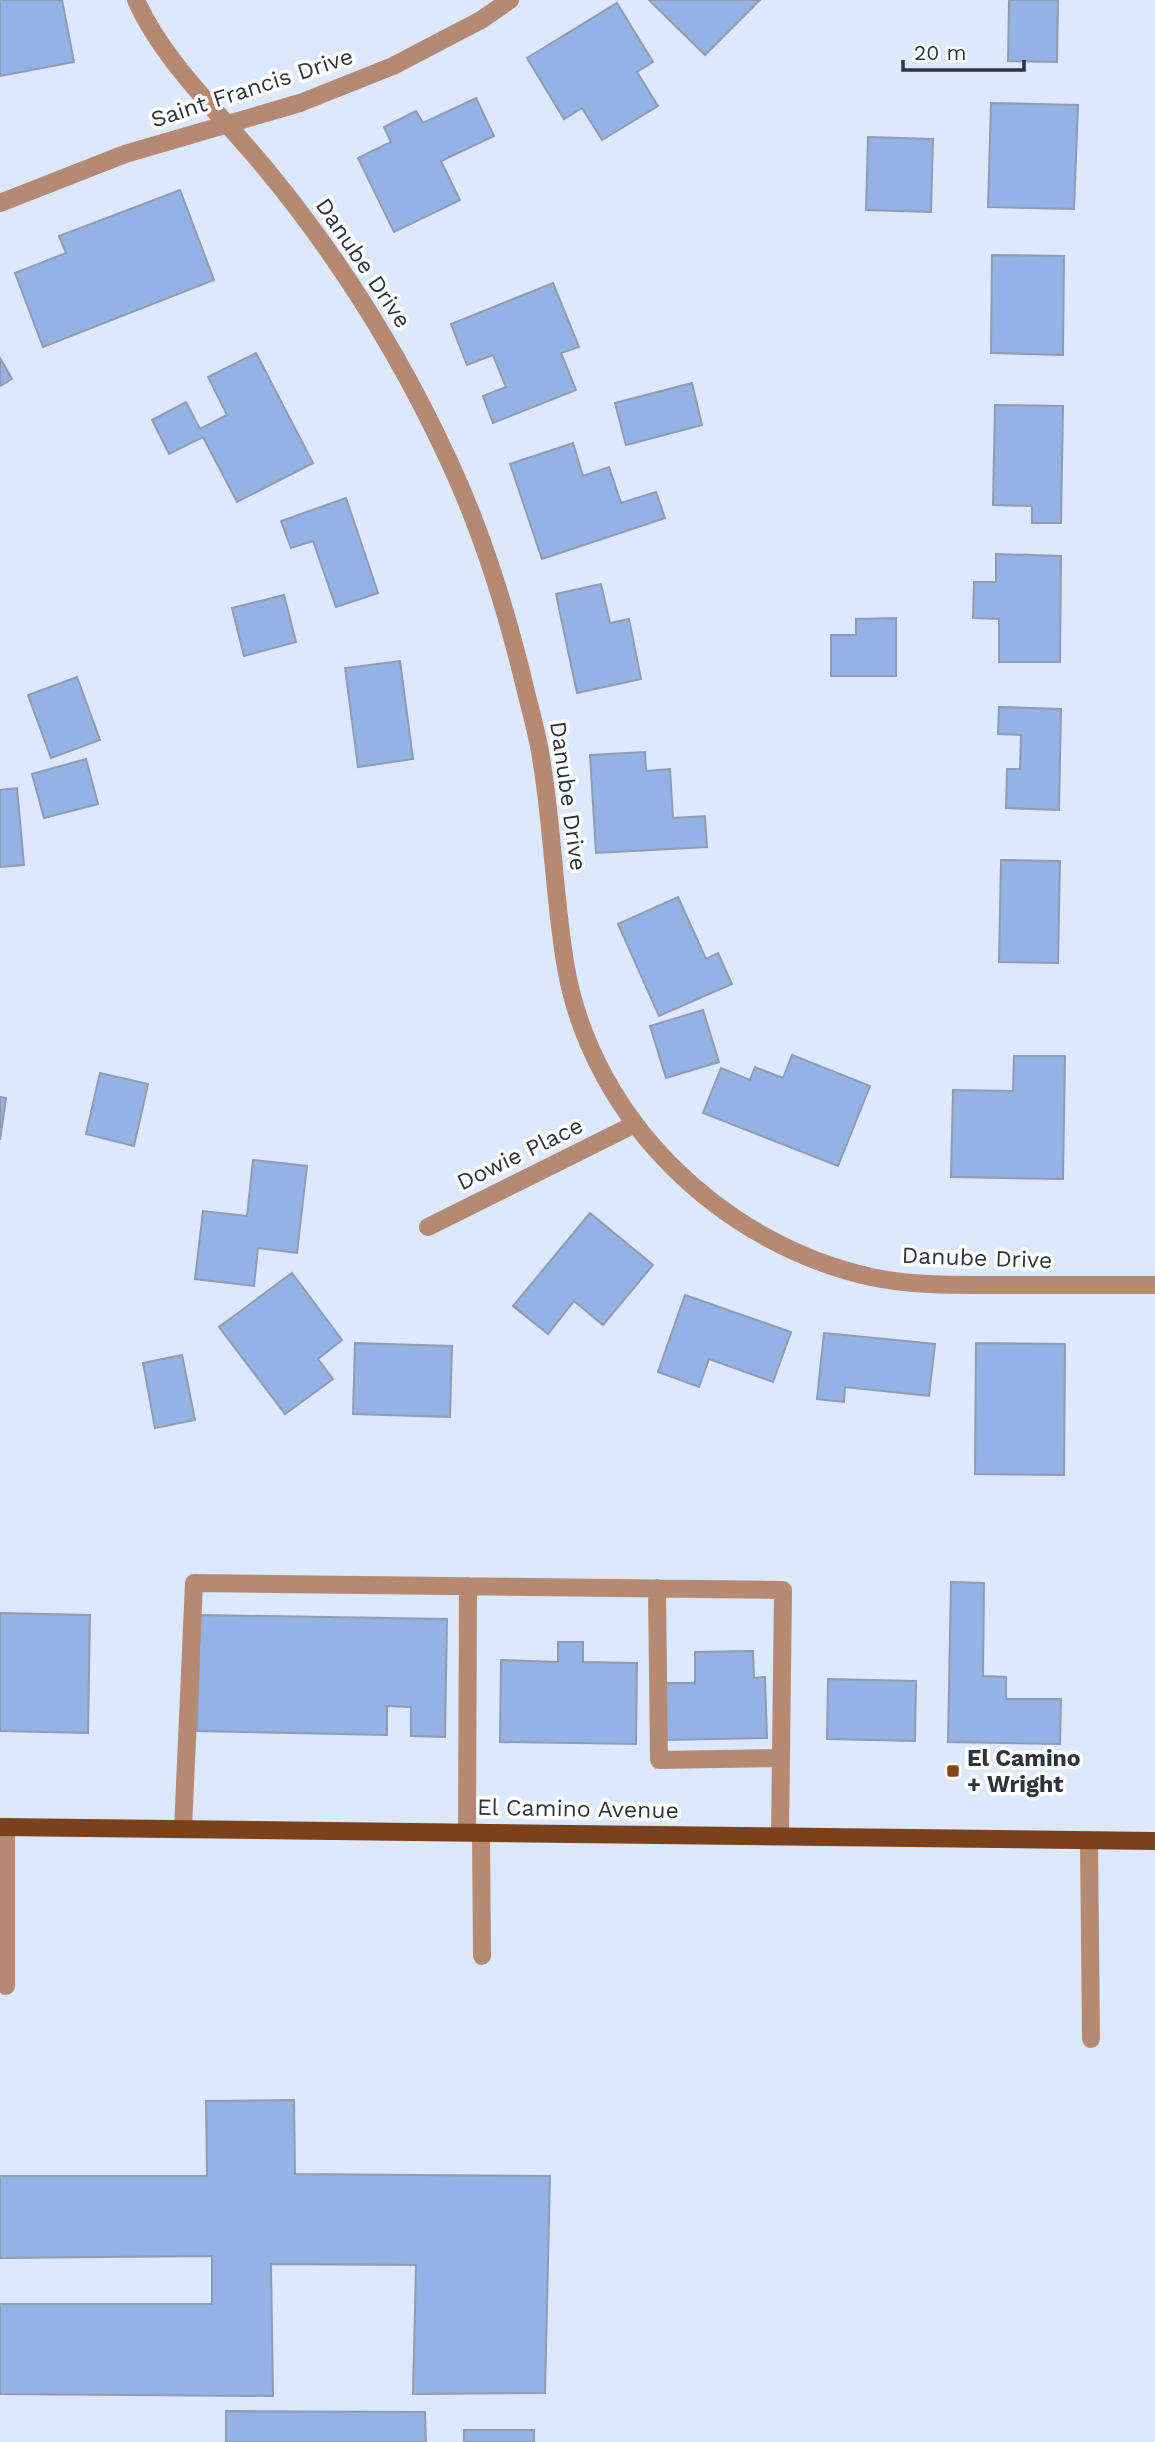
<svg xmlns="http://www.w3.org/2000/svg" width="1155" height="2442" viewBox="0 0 1155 2442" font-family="'Work Sans',sans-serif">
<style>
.building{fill:#94b2e5;stroke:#8f9bb0;stroke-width:2}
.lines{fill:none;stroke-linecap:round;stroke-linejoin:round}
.minor{stroke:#b68a72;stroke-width:18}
.major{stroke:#7b411b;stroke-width:18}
.poi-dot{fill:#874315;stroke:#fff;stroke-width:2.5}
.labels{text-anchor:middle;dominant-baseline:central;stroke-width:7;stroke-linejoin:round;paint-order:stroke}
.street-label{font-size:23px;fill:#2e333c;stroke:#fff}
.poi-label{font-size:23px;font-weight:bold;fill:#2e333c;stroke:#fff;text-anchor:start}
</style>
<rect width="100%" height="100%" fill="#dbe8ff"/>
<path class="building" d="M0,0H62L74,62L0,76Z
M649,0H760L705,55Z
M1009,0H1058L1057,62L1008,61Z
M617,3L653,62L637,72L658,106L602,140L582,108L564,119L527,58Z
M476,98L494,136L441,161L460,200L394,232L358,158L391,142L384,127L416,111L423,123Z
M991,103L1078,105L1074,209L988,207Z
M868,137L933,139L931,212L866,210Z
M180,190L214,280L43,347L15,273L66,253L59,236Z
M992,255L1064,256L1063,355L991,353Z
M553,283L579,347L561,353L576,390L493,423L483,396L506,387L493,355L467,365L451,324Z
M256,353L313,463L237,502L203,437L169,454L152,420L186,402L200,429L227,415L208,377Z
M0,358L12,379L0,386Z
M692,383L702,425L626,445L615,403Z
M995,405L1063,406L1061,523H1032V506L993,505Z
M573,443L583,476L609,467L621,503L656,492L665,518L542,559L510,464Z
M346,498L378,593L336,607L313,541L291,548L281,521Z
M996,554L1061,556L1060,662H999V619L973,618L974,582H996Z
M601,584L610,623L629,619L641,679L577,693L556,594Z
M284,595L296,642L244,656L232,608Z
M896,618V676H831V635H856V619Z
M400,661L413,759L358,767L345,668Z
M77,677L100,740L51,758L28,695Z
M999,707L1061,709L1059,810L1006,808L1007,769H1020L1021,735L998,734Z
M645,752L646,771L670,769L673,818L705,816L707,847L596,853L590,755Z
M86,759L98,804L44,818L32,774Z
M17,788L24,865L0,867V790Z
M1001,860L1060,861L1058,963L999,962Z
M678,897L706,959L718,953L732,984L659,1016L618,924Z
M703,1010L719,1062L666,1078L650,1026Z
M792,1055L870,1086L838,1166L703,1113L721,1068L750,1080L755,1067L783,1078Z
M1014,1056H1065L1063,1179L951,1177L953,1090L1013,1091Z
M100,1073L148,1084L134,1146L86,1134Z
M0,1097L6,1098L0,1140Z
M253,1160L307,1166L297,1253L258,1248L254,1286L195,1279L203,1211L247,1216Z
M590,1213L653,1265L603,1325L574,1301L548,1334L513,1306Z
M292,1273L342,1340L318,1359L333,1379L285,1414L219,1327Z
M685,1295L791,1332L773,1382L709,1359L699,1387L658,1372Z
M824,1333L935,1344L929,1396L845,1387L844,1402L817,1399Z
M355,1343L452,1346L450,1417L353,1414Z
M976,1343L1065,1344L1064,1475L975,1474Z
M182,1355L195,1420L155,1428L143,1363Z
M951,1582L984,1583L983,1676L1006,1677V1699H1061L1060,1744L948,1742Z
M0,1613L90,1615L88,1733L0,1731Z
M200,1615L447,1619L445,1737L411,1736V1707L387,1706V1735L197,1731Z
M558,1642H583V1662L637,1663L636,1744L500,1742L501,1660L558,1662Z
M753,1651L754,1678L765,1677L767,1738L665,1740L664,1683H695V1652Z
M828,1679L916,1681L915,1741L827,1739Z
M294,2100L295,2174L550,2176L545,2393L413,2394L416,2265L271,2264L273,2396L0,2394V2304H212V2256L0,2258V2176H207L206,2101Z
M226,2411L425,2412L426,2442H226Z
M464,2430H534V2442H464Z"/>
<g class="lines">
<path class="minor" d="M136,0C164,64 226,119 270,174C342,262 401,357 449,461C484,536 508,615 527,696C532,716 538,737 541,758C553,828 554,899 566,968C593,1120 722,1244 871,1277C913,1286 956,1285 999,1285C1051,1285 1103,1285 1155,1285
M0,203L125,154L300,103L393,66L481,20L510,0
M428,1227L635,1124
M657,1588L659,1760L781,1758
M6,1827V1986
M183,1829L194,1583L783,1590L780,1836
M467,1832L468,1586
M481,1833L482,1956
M1089,1840L1091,2039"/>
<path class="major" d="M0,1827L1155,1841"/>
</g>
<rect class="poi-dot" x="946" y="1764" width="14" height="14" rx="3.5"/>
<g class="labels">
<g class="street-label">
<text transform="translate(252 88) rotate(-18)">Saint Francis Drive</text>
<text transform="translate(363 263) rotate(56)">Danube Drive</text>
<text transform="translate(568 796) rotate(82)">Danube Drive</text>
<text transform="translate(520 1154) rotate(-26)">Dowie Place</text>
<text transform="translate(977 1258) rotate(2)">Danube Drive</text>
<text transform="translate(578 1809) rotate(1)">El Camino Avenue</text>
</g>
<g class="poi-label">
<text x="967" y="1758">El Camino<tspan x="967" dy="26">+ Wright</tspan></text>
</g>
</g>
<path d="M903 60v10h121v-10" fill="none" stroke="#2e333c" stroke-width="3.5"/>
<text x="914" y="60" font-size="21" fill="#2e333c" stroke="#ffffff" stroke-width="5" paint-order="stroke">20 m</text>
</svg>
